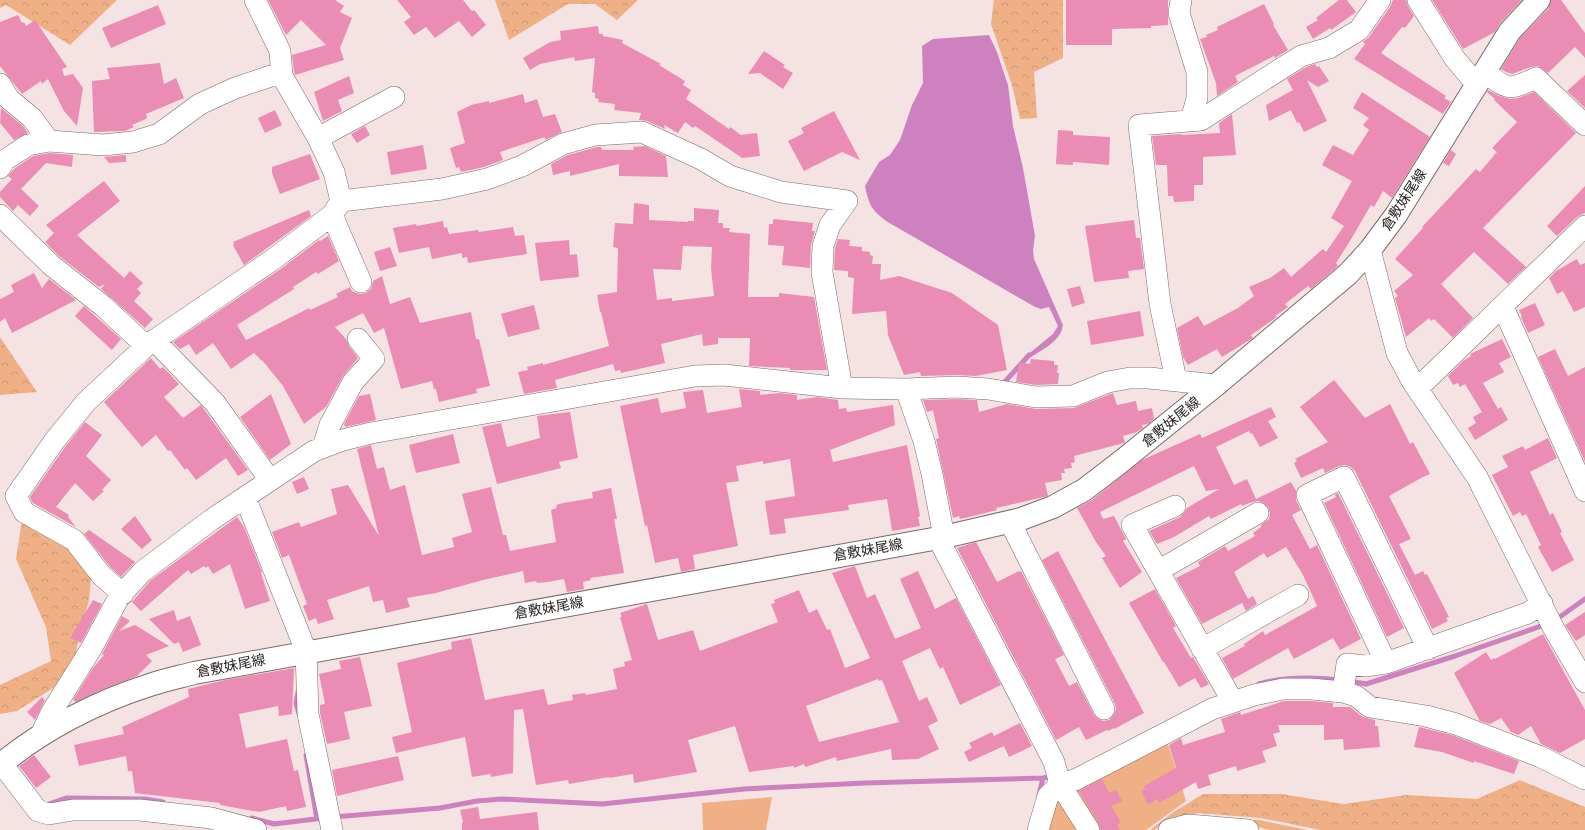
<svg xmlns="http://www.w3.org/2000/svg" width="1585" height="830" viewBox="0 0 1585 830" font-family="'Fira Sans','Noto Sans JP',sans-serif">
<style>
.grass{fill:#efb086}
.forest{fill:url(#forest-crowns)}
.water{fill:#cd81bf}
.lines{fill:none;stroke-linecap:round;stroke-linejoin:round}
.stream{stroke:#cd81bf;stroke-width:5}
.building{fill:#ea8cb3;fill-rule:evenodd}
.street-casing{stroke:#796a6a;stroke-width:22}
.secondary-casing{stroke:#796a6a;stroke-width:24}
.street{stroke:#fff;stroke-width:21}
.secondary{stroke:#fff;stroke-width:22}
.labels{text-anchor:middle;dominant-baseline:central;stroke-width:3;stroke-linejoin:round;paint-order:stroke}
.street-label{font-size:14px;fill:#2a2424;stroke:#fff}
</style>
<defs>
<pattern id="forest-crowns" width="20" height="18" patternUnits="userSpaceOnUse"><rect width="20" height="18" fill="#efb086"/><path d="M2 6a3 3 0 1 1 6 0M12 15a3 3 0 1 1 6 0" fill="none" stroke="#cd9774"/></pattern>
</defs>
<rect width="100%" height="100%" fill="#f5e3e4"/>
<path class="grass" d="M1167,741L1186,801L1146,830H1097L1075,797L1077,788Z
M772,797L766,830H703L702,803Z
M1062,797L1082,830H1045L1052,803Z
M1194,819L1259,820L1307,830H1269L1241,822Z"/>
<path class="forest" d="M0,0H117L70,45L6,5L0,8Z
M495,0H638L617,20L595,4H568L509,40Z
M994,0H1063V58L1034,72L1037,118L1020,119L1012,85L991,24Z
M0,337L37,392L0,395Z
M22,520L69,545L91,579L89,600L78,641L74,665L53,688L17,711L0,714V685L51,661L46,627L16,559Z
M1520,780L1585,807V830H1320L1261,818L1198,813L1176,819L1154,830H1150L1172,813L1203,794H1281L1344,804L1406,795L1477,799Z"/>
<path class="water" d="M989,35L997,52L1008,85L1013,126L1023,168L1035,236L1033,250L1034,259L1063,325C1061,342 1041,350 1028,359L1026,356L1053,334L1058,326L1049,307L1041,309L1035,307L886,221C871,209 869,205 865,186L879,162L890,155L900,140L912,105L923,83L922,46L933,39Z"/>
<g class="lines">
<path class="stream" d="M1002,385L1029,355
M1554,621L1585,599
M1349,681L1366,684L1455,656L1547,624
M1259,684C1285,676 1314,677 1341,680
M298,692L296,703L299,714
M306,755L317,819
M1039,795L1043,778
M46,805L66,798L145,799L163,802
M334,817L440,808L477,801L502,799L602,804L744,789L865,783L1043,778L1054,776
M252,818L274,824L324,818"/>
</g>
<path class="building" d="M268,0H335L344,6L340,12L352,18L340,48L344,60L295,75L294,72L292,55L326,45L301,20L286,35Z
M397,0H463L472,11L474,10L486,25L472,37L459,21L435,38L426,27L414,35L404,22L411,17Z
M1066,0H1168V25L1151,26V28L1112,29V45H1066Z
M1339,0H1347L1356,12L1331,30L1330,28L1313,39L1306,27L1318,20L1316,18Z
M1393,0H1406L1408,6L1414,16L1405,28L1402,27L1381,53L1446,96L1444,98L1451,102L1443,114L1354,59L1365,44L1363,42L1369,37L1390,7Z
M1432,0H1522L1501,22L1495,32L1463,49Z
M1551,0H1561L1585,33V58L1575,47L1548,73L1538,66L1531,67L1512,74L1506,72L1501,69L1520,38L1548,9Z
M1264,4L1274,24L1273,25L1288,50L1275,58L1274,56L1235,76L1238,82L1217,96L1216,83L1200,39L1207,37L1206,35L1218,30L1217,27Z
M158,5L166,24L111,48L102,28Z
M18,15L22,23L24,22L26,26L35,20L67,67L62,69L64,76L73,74L83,88L77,126L64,111L48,79L42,84L41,81L22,94L0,66V22Z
M598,26L599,34H603V36L623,40L622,43L661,64L659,65L685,81L683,85L691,90L686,99L729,129L730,127L741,135L757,133L760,156L742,158L695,126L693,128L685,122L678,133L664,125L665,129L647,121L639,120L641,113L614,110L615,104L598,102L599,99L595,98V93L592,92L595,58L575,61L574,57L540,64L530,70L523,58L550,42L561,40L560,31Z
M764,51L785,65L783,67L793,73L783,89L760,73L748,74Z
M160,63L164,84L176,78L184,98L146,114L147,117L146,119L132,125L134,127L125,131L94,132L92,81L110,79L107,68Z
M1315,64L1317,67L1319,66L1329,81L1318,87L1307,80L1327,121L1304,132L1299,122L1297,123L1291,110L1269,121L1266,105L1293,90L1287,79L1306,67Z
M1585,75V108L1567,91Z
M349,76L354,93L338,100L342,111L323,121L314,92Z
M1488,90L1499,96L1510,99L1518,98L1534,92L1576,133L1483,228L1526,267L1508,284L1474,252L1441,284L1473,318L1453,338L1434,319L1431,321L1429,318L1406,337L1395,298L1398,296L1394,291L1413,275L1395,259L1423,228L1422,227L1476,169L1480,172L1497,152L1492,148L1517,122L1494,100L1495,99L1487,92Z
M1362,92L1430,137L1392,198L1383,191L1374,207L1371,205L1350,241L1336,263L1338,266L1311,289L1308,286L1285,304L1288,307L1275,316L1277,317L1251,335L1253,338L1248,341L1222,357L1217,349L1188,365L1183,357L1177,328L1198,316L1204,326L1238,308L1254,296L1249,287L1270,278L1284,268L1291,277L1323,249L1326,252L1344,226L1331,218L1352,181L1322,165L1333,145L1353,155L1369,130L1363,125L1369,118L1353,108Z
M523,94L525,103L537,99L543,117L555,114L562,132L545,140V137L500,152L503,160L484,167L461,172L459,167L456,168L450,148L465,143L457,112L471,105L489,101V103Z
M1,108L23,126L28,133L14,140L0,123Z
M275,110L282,125L265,133L258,118Z
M834,111L860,160L842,152L804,171L788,141L804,133L801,128Z
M1232,114L1236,155L1203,157V185H1194V201L1174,202L1173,196H1168L1167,165H1156L1152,136L1182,134V135L1220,133L1219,123Z
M365,126L370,135L357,143L351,134Z
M1058,130L1073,131V135L1110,137L1109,165L1073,162V165L1056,164Z
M423,145L427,169L391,175L387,152Z
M645,146L666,156L668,177L619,176V164L570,176V171L553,175L551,164L568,155L597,147H601L602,150H634L633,147Z
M1451,150L1456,154L1449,166L1443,163Z
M50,153L73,155L72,167L46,163L21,189L39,206L30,216L18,205L13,211L0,197V192L12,179L8,176L14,169L33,156Z
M310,154L320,179L280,194L272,173V167Z
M126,155V162L109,163L104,157Z
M104,181L120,201L77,235L124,278L130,271L143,283L137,289L141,293L134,301L153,319L145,328L101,289L105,284L99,287L59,256L45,242L54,233L46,225Z
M1585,186V213L1577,217L1557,236L1547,226Z
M634,203L649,205V220L688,222V221H694V208L719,210L718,223H723V228H730L729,232L750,234L748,297H779V293L814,297L827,370H790V368L749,366L750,338H718V344L703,346L702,334L661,344L665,363L621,373L620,370L615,371L613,364L555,380L557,388L524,394L518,372L528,370L527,367L543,363V365L609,346L601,312H600L597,295L617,292L618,248L613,247L615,223L633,224ZM683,246L712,247L711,268L714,296L672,301V298L657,300L653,269L681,270Z
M309,210L311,216L244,265L233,245L234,244L233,242Z
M773,219L813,223L812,231H815L811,245L810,268L782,265L784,246L768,245L769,224H773Z
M1134,220L1136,238H1140L1144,269L1128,271L1129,278L1094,282L1085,226Z
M443,221L444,228L447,227L449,234L478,230L479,232L513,227L515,236L524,235L527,254L468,263L467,257L462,258V253L432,259L429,247L399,253L393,228L416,224L417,226Z
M328,236L339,261L318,274L316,272L293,287L294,289L237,325L246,340L309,308L310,310L338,297L336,294L350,287L352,291L359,294L366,293L371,289L373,281L382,276L390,304L410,297L420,323L471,312L476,339H479L490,386L476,389L477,393L439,402L436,389H434L432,381L401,389L384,328L374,333L363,313L335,327L346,339L349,346L358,358L343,376L326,407L304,424L283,386L262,360V361L254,353L231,369L213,343L196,355L189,344L180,349L173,342L282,268L319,240L320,241Z
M838,239L850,240L849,246L862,247V251L870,252V255L873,256L872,264H881L880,280L899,276L952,293L998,325L1007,370L976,376L957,375L921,376L920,372L904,375L888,335L886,311L852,314L854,278L848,277V271L834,270L835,248Z
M569,240L570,255L577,254L579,277L540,281L535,243Z
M390,247L397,266L380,271L374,252Z
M1577,259L1580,265L1585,263V307L1574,312L1563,291L1557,294L1549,278L1556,271Z
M34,273L42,288L49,279L76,300L12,333L5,318L0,322V299L14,292L11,285Z
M1080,286L1085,303L1072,307L1067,289Z
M1535,303L1545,325L1528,333L1521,317L1522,316L1519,310Z
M534,305L540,329L508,337L501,314Z
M84,306L121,339L112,350L75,316Z
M1140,311L1144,336L1091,345L1087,321Z
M1502,339L1511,357L1499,363L1504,372L1483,383L1498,409L1501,407L1508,420L1475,440L1468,428L1476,423L1473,417L1482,412L1465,384L1460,387L1458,383L1453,385L1448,376L1463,361L1471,356L1470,354Z
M1555,349L1568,376L1585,367V462L1538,357Z
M151,358L160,369L163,367L179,384L164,397L183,418L201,405L248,470L238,476L226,458L196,480L187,468L185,470L170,450L168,451L156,435L142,447L104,402Z
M1031,359L1054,361V365H1058L1057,373H1059L1058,384L1037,385L1016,382L1019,362L1030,364Z
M1334,380L1365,418L1390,404L1410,444L1413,442L1430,474L1421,478L1389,496L1411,539L1399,544L1415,575L1423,571L1425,575L1427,574L1449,617L1446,618L1448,621L1432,629L1355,471L1351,467L1345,465L1339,466L1325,473L1323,468L1301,478L1294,463L1297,461L1295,459L1328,442L1300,407Z
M739,389L760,391V395L779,393L797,395V400L817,397L838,400L839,409L846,408L847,412L893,405L895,425L830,450L833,462L907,445L920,516L918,517L920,526L892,531L887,499L848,505L849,510L784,519L786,533L770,535L765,501L795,496L790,459L763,464V461L736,466L739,481L726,483L738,546L693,555L695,569L681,572L678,558L655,563L647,525L645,526L620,406L658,398L661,413L686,408L683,392L703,390L707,413L742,407Z
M1113,393L1117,405L1136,401L1138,411L1152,408L1154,419L1148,424L1142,425L1143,428L1137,432L1123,436L1125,442L1124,443L1074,456L1075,462L1071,463L1072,468L1064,469L1065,473H1061L1062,480L1045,483L1048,496L996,508L997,510L969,517L960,519L959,516L953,518L936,439L939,438L933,410L927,412L923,400L957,399L977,400L979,412L1007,404L1036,409L1074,408Z
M271,394L291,444L270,460L240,417Z
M370,394L376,420L345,427L344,424L359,396Z
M1271,407L1276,417L1268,421L1278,438L1260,447L1252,433L1250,434L1249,431L1216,447L1234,485L1247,479L1256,499L1291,482L1296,491V500L1301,510L1292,515L1310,549L1317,545L1361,639L1340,650L1333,638L1294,659L1288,648L1233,679L1222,658L1245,646L1244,644L1263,631L1265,635L1317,606L1303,575L1286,547L1267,558L1264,553L1234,572L1248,599L1253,596L1257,604L1246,611L1242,603L1202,624L1176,578L1200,566L1198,562L1225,546L1228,551L1255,536L1253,533L1261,527V525L1269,519L1270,513L1268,507L1264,503L1258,501L1249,503L1242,506L1241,504L1211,519L1209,516L1174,537L1157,544L1149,531L1180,517L1184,513L1187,508L1219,489L1206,491L1194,466L1100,512L1103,519L1114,516L1126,539L1123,541L1142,572L1120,588L1102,558L1106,556L1096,542L1077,508L1092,500L1142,460L1200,434L1202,438Z
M570,412L578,458L559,462L561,468L497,484L482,427L501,423L507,447L540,438L537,416Z
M85,422L102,435L86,456L111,480L102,490L104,491L93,501L75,483L56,507L69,515L68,517L76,527L33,503L30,497L65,447Z
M453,434L460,463L416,473L409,445Z
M1548,438L1557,458L1530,472L1550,515L1553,513L1562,532L1560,533L1574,560L1552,572L1538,547L1541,545L1526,514L1522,516L1520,512L1513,516L1492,475L1508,467L1502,456L1523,446L1525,450Z
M371,445L377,469L384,467L390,490L405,485L422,555L454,547L452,538L472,532L462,494L491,487L503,535H506L510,551L556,542L551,510L557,508L556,505L563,503L593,498L592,492L611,488L617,519H614L624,573L590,578L591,580L583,582L584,589L567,592L564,579L548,582L537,583L536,581L525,583L523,571L483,580L436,593L407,598L410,607L386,613L383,600L373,602L369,586L327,600L334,619L318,624L316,618L309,621L303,606L307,604L289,555L282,558L272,532L299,522L301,527L337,514L331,489L348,485L379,536L357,449Z
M304,477L309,489L297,494L292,482Z
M1338,493L1404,628L1387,637L1324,503L1336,497L1335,495Z
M135,516L152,540L142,549L121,529Z
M237,517L244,527L262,572L261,573L270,601L245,609L230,564L213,574L208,566L206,568L204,566L191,574L188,570L141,611L132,602L151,580Z
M89,530L135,562L121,577L111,568L84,534Z
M976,542L997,582L1019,571L1020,572L1021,571L1064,655L1055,659L1069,686L1077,682L1094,715L1098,719L1103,721L1109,720L1114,715L1116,709L1115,704L1042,560L1058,551L1144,713L1114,729V728L1108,731L1107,730L1086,740L1079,727L1056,740L957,548Z
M855,566L867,598L875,594L895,639L921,628L900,579L918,571L935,609L956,598L1001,685L960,705L943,667L940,669L930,648L902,661L919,701L927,697L938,721L928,726L939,749L918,759L892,760L891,749L837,761L836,757L805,767L804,764L794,768V766L749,772L735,726L688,740L697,772L634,783L633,774L609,778V777L569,784L568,780L536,785L523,709L514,710L513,773L491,777L490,774L472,777L465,737L396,753L392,737L412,732L397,663L452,649L451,642L471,638L485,700L544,689L548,705L573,700L572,695L585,693L586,695L617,689L613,669L625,666L624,662L632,660L620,617H622L620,613L647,604L658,640L693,630L700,651L778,622L771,604L775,603L774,600L799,590L809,613L817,609L827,630L830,629L845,668L870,658L832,573ZM878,679L879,681L882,680L899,722L819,742L806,706Z
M1155,589L1176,626L1173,628L1191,658L1193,657L1209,684L1201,688L1195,678L1179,687L1164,662H1163L1129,603Z
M93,600L102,604L81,643L70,638Z
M174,610L177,621L190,616L201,645L183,652L179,642L174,644L149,619Z
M1585,612V635L1576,641L1565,625Z
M122,616L130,621L119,631L135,625L169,646L146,655L152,661L137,676L106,688L76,702L73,700L93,668L104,655L102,654Z
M1543,634L1585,710V739L1560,753L1541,744L1531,726L1518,735L1511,732L1501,718L1490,724L1480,721L1454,673L1486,652L1491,660L1494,658L1495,659Z
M360,657L372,706L344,712L350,739L327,744L320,713V705L325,704L319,674L341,669L339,661Z
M294,668L292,714L279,716L278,706L239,714L246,748L287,739L294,771L298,770L306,807L287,811L286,806L259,812L220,805V803L135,793L132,771H128L126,756L79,766L74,745L124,734L122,727L189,697L188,689L225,680Z
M42,697L45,700L35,720L27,712Z
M1284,701H1310L1333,703V707H1350L1363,717L1375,720V726H1378L1380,747L1344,750L1343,739L1324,740V725H1278L1280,732L1273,734L1277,746L1262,751L1266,762L1237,771L1236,766L1208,775L1211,785L1198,789L1196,782L1159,803L1157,799L1148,805L1141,791L1145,789L1144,786L1176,768L1169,745L1181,738L1183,745L1225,732L1221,719L1240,712L1241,715Z
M1020,723L1032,746L1009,757L1004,746L969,762L964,752L972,748L969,743L992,732L994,736Z
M1419,727L1452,735L1519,761L1514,774L1474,761V763L1442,752L1414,747Z
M34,755L51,777L36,788L19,766Z
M398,756L404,780L337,796L332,770Z
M1102,779L1109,793L1116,790L1122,801L1111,806L1121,822L1117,825L1120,830H1101L1099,824L1079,791Z
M478,807L480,819L537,812L539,830H462V823L463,822L460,810Z"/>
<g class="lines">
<defs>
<path id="street" d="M255,0L280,51L282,76
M1181,0L1179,13L1197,72V98L1191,121
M1418,0L1455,59L1477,85
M1485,72C1509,91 1509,90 1536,78L1585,125
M0,84L9,99L32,118L49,141
M318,138L394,97
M0,168L5,160L28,145L49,141L103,145L133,142L159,134L200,104L235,88L271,76H282L318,138L334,172L341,201L332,215L275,258L146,346L86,402L55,440L16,496L24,512L74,540L102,576L123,594
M341,201L442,189L487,179L522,166L563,144L595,135L642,132L701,159L730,176L781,192L847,201L830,225L823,246L822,272L842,388
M0,215L51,265L103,306L146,346
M332,215L361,282
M1370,250L1397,353L1412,381L1477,477L1554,629L1585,682
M1503,307L1585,491
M154,340L215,403L270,480
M1176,380L1160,304L1139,125L1201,120L1301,56L1329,48L1359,30L1380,0
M906,389L924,441L932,474L944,537
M1417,389L1585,226
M323,447L330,425L353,382L374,359L358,339
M245,497L306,651L308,714L332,830
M1175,506L1132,525L1233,702
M1010,522L1104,709
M938,538L1054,762L1060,784L1089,830
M1158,571L1258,513
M1202,649L1298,595
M1386,663L1307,495L1344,477L1428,649
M1343,692L1347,664L1365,666L1386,663L1528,613L1542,603
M41,735L51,713L91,649L119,597L143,571L211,520L314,451L343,440L371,433L695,376L724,375L842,388L906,389L957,387L988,389L1036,397L1073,396L1108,382L1130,378H1149L1216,385
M2,764L38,811L49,814L73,810H140L211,818L256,830
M1038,830L1048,796L1060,784L1075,780L1212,709L1254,695L1283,689H1311L1343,692L1356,696L1370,707L1426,716L1456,724L1541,757L1585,779
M1169,830L1188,825L1248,830"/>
<path id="secondary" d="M0,765C42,730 98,701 150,685C164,680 179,677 194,673L944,537L1021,519L1053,507L1084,490L1118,464L1216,385L1348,274L1370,250L1396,215L1510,31L1539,0"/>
</defs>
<use href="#street" class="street-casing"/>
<use href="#secondary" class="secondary-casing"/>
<use href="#street" class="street"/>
<use href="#secondary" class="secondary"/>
</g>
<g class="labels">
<g class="street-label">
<text transform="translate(1404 200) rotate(-57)">倉敷妹尾線</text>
<text transform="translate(1171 422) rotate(-39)">倉敷妹尾線</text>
<text transform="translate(868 550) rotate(-10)">倉敷妹尾線</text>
<text transform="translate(549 608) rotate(-10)">倉敷妹尾線</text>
<text transform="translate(231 666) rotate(-11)">倉敷妹尾線</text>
</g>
</g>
</svg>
